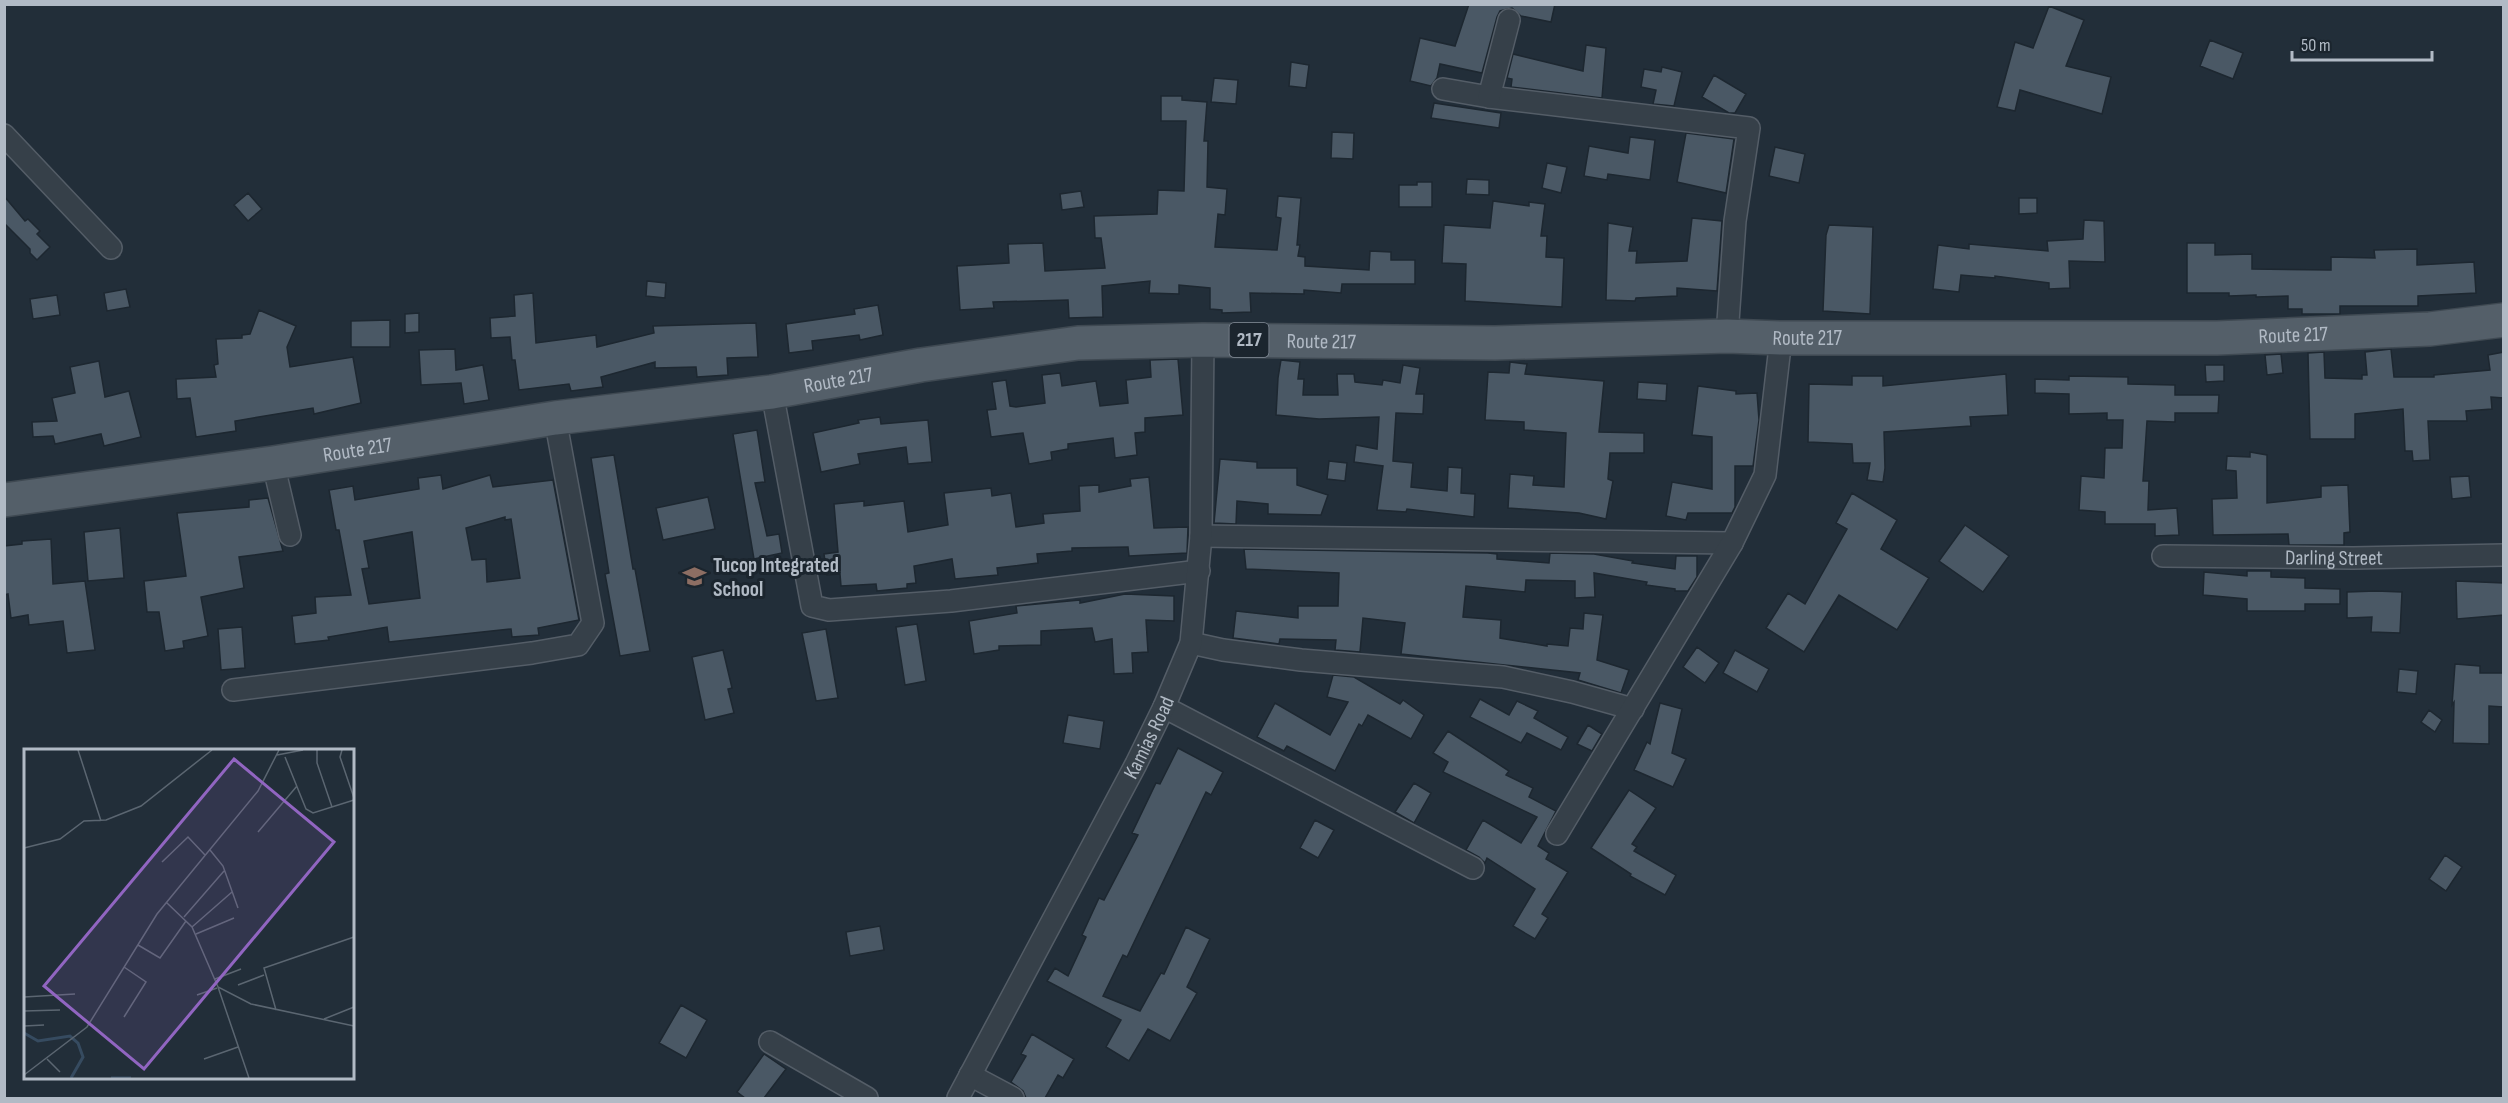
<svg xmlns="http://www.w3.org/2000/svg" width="2508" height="1103" viewBox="0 0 2508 1103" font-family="'Sofia Sans Condensed',sans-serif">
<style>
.building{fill:#4a5865;stroke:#1d2730;stroke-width:1.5;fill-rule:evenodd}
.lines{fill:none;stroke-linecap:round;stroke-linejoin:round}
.minor-casing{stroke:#545d67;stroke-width:24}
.primary-casing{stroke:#3f4952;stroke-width:36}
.minor{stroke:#364049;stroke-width:21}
.primary{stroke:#545f69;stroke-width:33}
.labels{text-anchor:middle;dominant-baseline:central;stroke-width:6;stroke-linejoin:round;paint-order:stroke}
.shield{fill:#1b252e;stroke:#848d98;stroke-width:1.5}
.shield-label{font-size:20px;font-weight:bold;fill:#b1bac5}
.street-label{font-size:21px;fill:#b1bac5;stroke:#1b252e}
.poi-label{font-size:21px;font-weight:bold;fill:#b1bac5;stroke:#1b252e;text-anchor:start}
.inset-river{fill:none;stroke:#364b60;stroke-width:3}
.inset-road{fill:none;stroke:#5b6671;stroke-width:1.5}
.view{fill:#9165c1;fill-opacity:0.15;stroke:#9165c1;stroke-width:3}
.inset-edge{fill:none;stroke:#b1bac5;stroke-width:3}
</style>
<rect width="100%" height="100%" fill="#222e39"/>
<path class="building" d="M1469,4H1555L1551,22L1521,16L1512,8L1500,11L1497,17L1482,73L1440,64L1437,78L1431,86L1410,81L1420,38L1455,46Z
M2049,6L2084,20L2066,66L2111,77L2102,114L2020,90L2015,111L1997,107L2015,42L2033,48Z
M2210,40L2243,53L2233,79L2200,66Z
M1586,45L1606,48L1602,98L1511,87L1512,79L1507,78L1513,54L1583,71Z
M1291,62L1309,65L1306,88L1289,86Z
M1662,67L1682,72L1674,106L1653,104L1656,90L1641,87L1644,69L1661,72Z
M1714,75L1746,94L1735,113H1729L1702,97Z
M1214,78L1238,80L1236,104L1211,102Z
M1161,96H1182V100L1207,102L1204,141H1208L1207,187L1227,189L1225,215L1218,214L1215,247L1277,250L1281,218L1276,217L1278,196L1301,198L1297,245H1300L1298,256L1305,257V266L1369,270L1370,251L1391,252V260H1415V284H1342L1341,293L1304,290V294L1250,293L1251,312L1222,313V310L1210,309V288L1179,285V294L1149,293L1150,281L1102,286L1103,317L1069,318L1068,300L993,302L994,308L960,310L957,266L1009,263L1008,244L1043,243L1045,271L1105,268L1101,238H1095L1094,216L1157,214L1158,190L1184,191L1186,121H1161Z
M1434,103L1501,113L1499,128L1431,118Z
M1332,132L1354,133L1353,159L1331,158Z
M1686,133L1734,139L1726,193L1677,182Z
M1630,137L1655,140L1650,180L1608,174L1607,180L1584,176L1589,146L1628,153Z
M1775,147L1805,154L1799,183L1769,176Z
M1547,163L1567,167L1561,193L1542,188Z
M1467,179L1489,180V195L1466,194Z
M1417,182H1432V207H1399V185H1417Z
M1081,191L1084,207L1062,210L1060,194Z
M248,193L262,209L248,221L234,205Z
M4,196L25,221L28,219L40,231L37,234L50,247L37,260L30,253V249L4,223Z
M2019,198H2037V213L2019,214Z
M1493,201L1529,206V202L1545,204L1541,236H1547L1546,257L1564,258L1562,307L1465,301L1466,264L1442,263L1444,225L1490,228Z
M1692,218L1722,221L1717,291L1677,288V296L1636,298L1635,301L1606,300L1608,223L1633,227L1629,251H1637L1636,263L1687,261Z
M2084,220L2104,221L2105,262L2069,261L2070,288L2049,289V283L1995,276V278L1961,275L1959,292L1933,289L1938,245L1969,249V244L2048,251L2047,241L2083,239Z
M1829,225L1873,227L1870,314L1823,311L1826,235Z
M2187,243H2215V255L2252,254V269L2331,270V257L2375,258L2374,250L2417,249V265L2474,262L2476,293L2418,296V306H2340V314H2302V309H2288V296L2256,297V295L2229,296V293H2187Z
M647,281L666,283L665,298L646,296Z
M126,289L130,307L107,311L104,293Z
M533,293L536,343L596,335L597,347L654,333L653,326L756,323L758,357L727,358L728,375L697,377L696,367L655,368V362L601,377L603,387L571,391L569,384L519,390L515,360H512L510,337L491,338L490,318L515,316L514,295Z
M57,295L60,315L33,319L30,299Z
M878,305L883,335L860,340L859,335L812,341L813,350L789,353L786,324L855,314L854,309Z
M259,310L296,326L287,347L290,367L353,357L361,403L314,414L313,408L235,421L236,431L196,437L190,398L177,399L176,379L216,377L214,365L218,364L216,339L242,338V335L250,334Z
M419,313V332L405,333V314Z
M390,320V347H351V321Z
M455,349L456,370L483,365L489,400L464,404L461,383L421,385L419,350Z
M2391,349L2394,377H2434V375L2490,370L2488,355L2504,352V398L2491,397L2492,409L2466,411L2467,421H2428L2430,460L2413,461L2412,451H2405L2403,409L2355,414V439H2310L2308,353L2324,352L2325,378L2362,379V375H2367L2365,352Z
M2281,354L2283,373L2267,375L2265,355Z
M1178,359L1183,415L1145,418V432L1135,433L1137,455L1115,458L1113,438L1068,444V449L1051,452L1052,460L1029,464L1023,433L991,437L987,410L996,409L992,382L1006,380L1010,406L1016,407L1045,403L1042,375L1060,373L1062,386L1096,381L1100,406L1128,403L1126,380L1151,377L1150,360Z
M1281,360L1300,362L1298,379H1304L1303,395H1338L1337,374H1354L1355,382L1382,385L1383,380L1400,383L1403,365L1420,368L1416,394H1424L1423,414L1396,413L1393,461L1413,463L1411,487L1447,491L1448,467L1462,468L1461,493L1475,494L1474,517L1407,509L1406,512L1377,510L1383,466L1354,462L1356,445L1377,449L1379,417L1319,419L1276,415L1278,378Z
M99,361L105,397L129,391L141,437L104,446L101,434L55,444L53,436L33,437L32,422L57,421L52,398L75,393L70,367Z
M1510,362L1527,364L1525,374L1604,381L1599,432L1644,433V453H1610L1608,479L1613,481L1606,519L1579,513L1508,508L1510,474L1534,476L1533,485L1564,487L1566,433L1524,430V422L1485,420L1488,372L1509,373Z
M2205,365H2224V381L2206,382Z
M2006,374L2008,415L1970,417L1971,426L1884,432L1885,468L1883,482L1867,480L1870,463H1853L1852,444L1808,442L1809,384L1852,385V376H1883V386Z
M2069,376L2128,377V384L2175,385V395H2219L2218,413H2175V422L2147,421L2143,481H2149L2148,510L2177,508L2179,535L2155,536V524H2105V512L2079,510L2081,476L2104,478L2105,448H2122L2123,420H2107V413L2069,414V394L2035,393V379L2069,380Z
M1638,382L1667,384L1666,401L1637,399Z
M1698,386L1736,391V394L1757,393L1759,420L1753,466H1735V507L1732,513H1688L1686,520L1666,516L1672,482L1712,489V437L1692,435Z
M880,417L881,424L928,420L932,462L908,464L906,447L858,454L860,464L821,472L813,433L859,423L858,420Z
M757,430L765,482L755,483L767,536L779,534L782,553L754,559L733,434Z
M2250,452L2267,455V503L2321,497V486L2348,485L2350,532L2344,533V545H2289L2288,534L2213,535L2212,499L2237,498L2236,471L2226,470L2227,456L2250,457Z
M614,455L633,569H635L650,651L620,656L605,574L609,573L591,458Z
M1220,459L1257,462V468H1297V485L1328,495L1321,515L1268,514V504L1237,501L1236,524L1214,523Z
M1329,461L1347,463L1345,481L1327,479Z
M441,475L443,489L490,475L493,487L553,480L579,620L538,628L539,635L512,637L511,629L389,642L387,627L328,637L329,640L295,644L292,616L316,613L315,597L351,595L339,530H336L329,490L353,486L355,500L419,489L418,478ZM505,517V520L511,519L520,578L487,582L486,559L472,560L466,528ZM412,532L420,598L369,604L362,569L369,568L364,541Z
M2469,476L2471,497L2452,499L2450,477Z
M1149,477L1154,528L1188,527L1187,553L1129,556L1128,547L1072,548V551L1037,554L1038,563L997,568L998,575L955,579L952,559L914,566L916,583L907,584V588L877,591L876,584L841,586L840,574L827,575L824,554L838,552L834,504L864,501V506L904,501L908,532L948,525L944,493L991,488L992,496L1011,493L1016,527L1044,523L1043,514L1080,511L1079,486L1099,485V492L1131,486L1130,479Z
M1852,493L1897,520L1881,549L1929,578L1897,630L1839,595L1804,652L1766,628L1788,593L1805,604L1847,529L1836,523Z
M708,497L715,529L663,540L656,508Z
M268,498L283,551L239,557L244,588L201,597L208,636L183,641L184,648L165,651L159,612H147L144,581L186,576L177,513L249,507V500Z
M1965,525L2009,556L1983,592L1939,561Z
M120,528L124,578L88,581L84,532Z
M51,539L53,584L85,581L95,650L67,653L63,621L29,625L28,615L11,618L8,594L4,595V546L22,544V541Z
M1244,549L1488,553L1497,554V559L1549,563L1550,553L1594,554L1633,561L1632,563L1675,569L1676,556H1697V577L1688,591H1675V589L1646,585L1647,582L1594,573L1595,597L1575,598V581L1526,580L1525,592L1466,586L1463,617L1501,620L1500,638L1547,646V644L1568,646L1570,628L1583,629L1584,613L1603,615L1597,660L1629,670L1621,693L1578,680L1580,673L1401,654L1405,623L1363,618L1360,652L1335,650L1336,640L1280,639L1279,644L1233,638L1236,611L1298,618V606H1338L1339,573L1246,569Z
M2247,571H2271V577L2305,578V588L2340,589V604H2305V611H2247V599L2203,595L2204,572L2247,576Z
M2456,581L2504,583V615L2457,619Z
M2376,591L2402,592L2400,633L2371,632L2372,617L2347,618V592Z
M1125,594L1174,596V621L1146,620L1148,652L1132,653L1133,673L1114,674L1112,639L1095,642L1092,628L1041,631V645L999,646V650L974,654L969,621L1017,613L1016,606L1080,600V603Z
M917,624L926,681L905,685L896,627Z
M242,627L245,668L221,670L218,629Z
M826,629L838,698L816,701L802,633Z
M1697,647L1719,663L1705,683L1683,667Z
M723,650L732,688L728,689L734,713L705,720L692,657Z
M1735,650L1769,669L1757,692L1723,673Z
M2455,664L2480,666V673H2504V707L2489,706V744L2453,743L2454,702L2452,705Z
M2399,669L2418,671L2416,694L2397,692Z
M1333,675L1354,677L1400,704L1403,700L1424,715L1411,739L1368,715L1362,726L1359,724L1335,771L1287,746L1284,751L1257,737L1275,703L1330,735L1348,702L1327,697Z
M1480,699L1509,715L1517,701L1538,711L1534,718L1568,737L1561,750L1527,733L1521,743L1470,717Z
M1660,703L1682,709L1672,753L1686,759L1673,787L1634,770L1647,742L1650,744Z
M2429,710L2442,720L2435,732L2421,722Z
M1068,715L1104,721L1100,749L1063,743Z
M1588,725L1602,734L1592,751L1577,744Z
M1448,731L1509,771L1506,775L1533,788L1529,797L1556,811L1538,846L1549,853L1546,859L1568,872L1542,914L1548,918L1535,939L1513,926L1535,889L1487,858L1485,863L1479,857L1466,850L1483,820L1521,843L1537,817L1443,772L1448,762L1433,753Z
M1178,748L1223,772L1211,795L1206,792L1127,957L1123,955L1103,996L1140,1011L1161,973L1164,974L1186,927L1210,939L1187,987L1197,993L1170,1041L1148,1029L1129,1061L1106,1047L1121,1020L1047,981L1055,968L1068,976L1086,937L1082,935L1099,898L1104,900L1138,835L1132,833L1156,783L1160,784Z
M1414,783L1431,793L1414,823L1395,812Z
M1629,790L1656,808L1632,844L1637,847L1634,851L1676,875L1665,895L1630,876L1631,874L1591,848Z
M1315,820L1334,830L1318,858L1300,848Z
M2445,855L2462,867L2446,891L2429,879Z
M880,926L884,950L850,956L846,932Z
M681,1005L707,1020L686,1058L659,1043Z
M1032,1034L1074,1059L1063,1078L1058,1075L1045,1098H1026L1023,1091L1011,1082L1026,1056L1021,1054Z
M764,1054L786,1069L764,1098H745L737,1092Z"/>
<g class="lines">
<defs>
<g id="minor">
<path d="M1443,89L1489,97L1749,128L1735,221L1727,336"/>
<path d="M1489,97L1509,20"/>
<path d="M4,135L111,248"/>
<path d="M772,392L812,606L829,610L951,601L1199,571"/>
<path d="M273,463L290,535"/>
<path d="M1201,536L1732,543"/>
<path id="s1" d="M2163,556L2353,558L2504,555"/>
<path d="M1191,643L1223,650L1301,660L1503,677L1572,692L1633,709"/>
<path d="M233,690L532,653L578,645L593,623L555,418"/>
<path d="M1164,707L1473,868"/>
<path d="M1557,834L1732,543L1765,475L1781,338"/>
<path d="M770,1042L867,1098"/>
<path d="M970,1075L1013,1098"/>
<path id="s2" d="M958,1098L1136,764L1164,707L1191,643L1201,536L1203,340"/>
</g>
<g id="primary">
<path id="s3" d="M4,500L273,463L555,418L772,392L921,365L1078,343L1203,340L1495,343L1727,336L1781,338H2217L2430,329L2504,320"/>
</g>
</defs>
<use href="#minor" class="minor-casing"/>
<use href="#primary" class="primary-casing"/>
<use href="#minor" class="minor"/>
<use href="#primary" class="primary"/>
</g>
<defs>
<symbol id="school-bare" viewBox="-9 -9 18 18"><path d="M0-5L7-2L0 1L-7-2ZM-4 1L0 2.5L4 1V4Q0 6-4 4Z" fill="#8d6e63" stroke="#1b252e" stroke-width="2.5" paint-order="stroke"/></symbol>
</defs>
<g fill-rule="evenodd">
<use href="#school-bare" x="678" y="560" width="33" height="33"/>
</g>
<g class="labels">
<rect class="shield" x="1229.5" y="323" width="39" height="34" rx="4.5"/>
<g class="shield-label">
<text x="1249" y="340">217</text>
</g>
<g class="street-label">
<text stroke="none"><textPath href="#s3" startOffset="2301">Route 217</textPath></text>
<text stroke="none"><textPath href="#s3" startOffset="1815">Route 217</textPath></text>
<text stroke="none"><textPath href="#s3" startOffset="1329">Route 217</textPath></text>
<text stroke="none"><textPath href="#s3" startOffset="843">Route 217</textPath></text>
<text stroke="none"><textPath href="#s3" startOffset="357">Route 217</textPath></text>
<text stroke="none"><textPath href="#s1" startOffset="171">Darling Street</textPath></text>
<text stroke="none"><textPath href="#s2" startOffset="408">Kamias Road</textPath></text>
</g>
<g class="poi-label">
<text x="713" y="565">Tucop Integrated<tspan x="713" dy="24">School</tspan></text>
</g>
</g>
<g transform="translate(24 749)">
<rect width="330" height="330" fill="#222e39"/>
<path class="inset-river" d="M0,284L14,292L46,287L54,294L59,308L47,329M87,329H107"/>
<path class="inset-road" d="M54,1L77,72M293,1V14L308,58M318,1L316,8L330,49M253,6L279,1M261,8L282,60L289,64L330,51M234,83L273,37M0,99L36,90L60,72L82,71L117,57L188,1M186,101L199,117L214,159M138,113L164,88L181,106M143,154L168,178L194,238L227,255L330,277M160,168L200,122M168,178L208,143M172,185L210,169M114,196L136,209L162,172M191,230L217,220M214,236L240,226M194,238L225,329M173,246L193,239M0,248L51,245M252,261L240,219L330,188M0,262L36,261M100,268L122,233L100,218M300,270L330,258M0,277L20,276M23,310L36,323M180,310L214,298M0,326L63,278L133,165L234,42L255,1"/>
<path class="view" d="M210,10L310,93L120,320L20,237Z"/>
<rect width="330" height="330" class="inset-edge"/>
</g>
<rect width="2508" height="1103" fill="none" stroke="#b1bac5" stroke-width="12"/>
<path d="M2292 51v9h140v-9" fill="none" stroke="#b1bac5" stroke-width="3"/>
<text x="2301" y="51" font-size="18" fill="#b1bac5" stroke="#1b252e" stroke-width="4.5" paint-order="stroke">50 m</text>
</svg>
